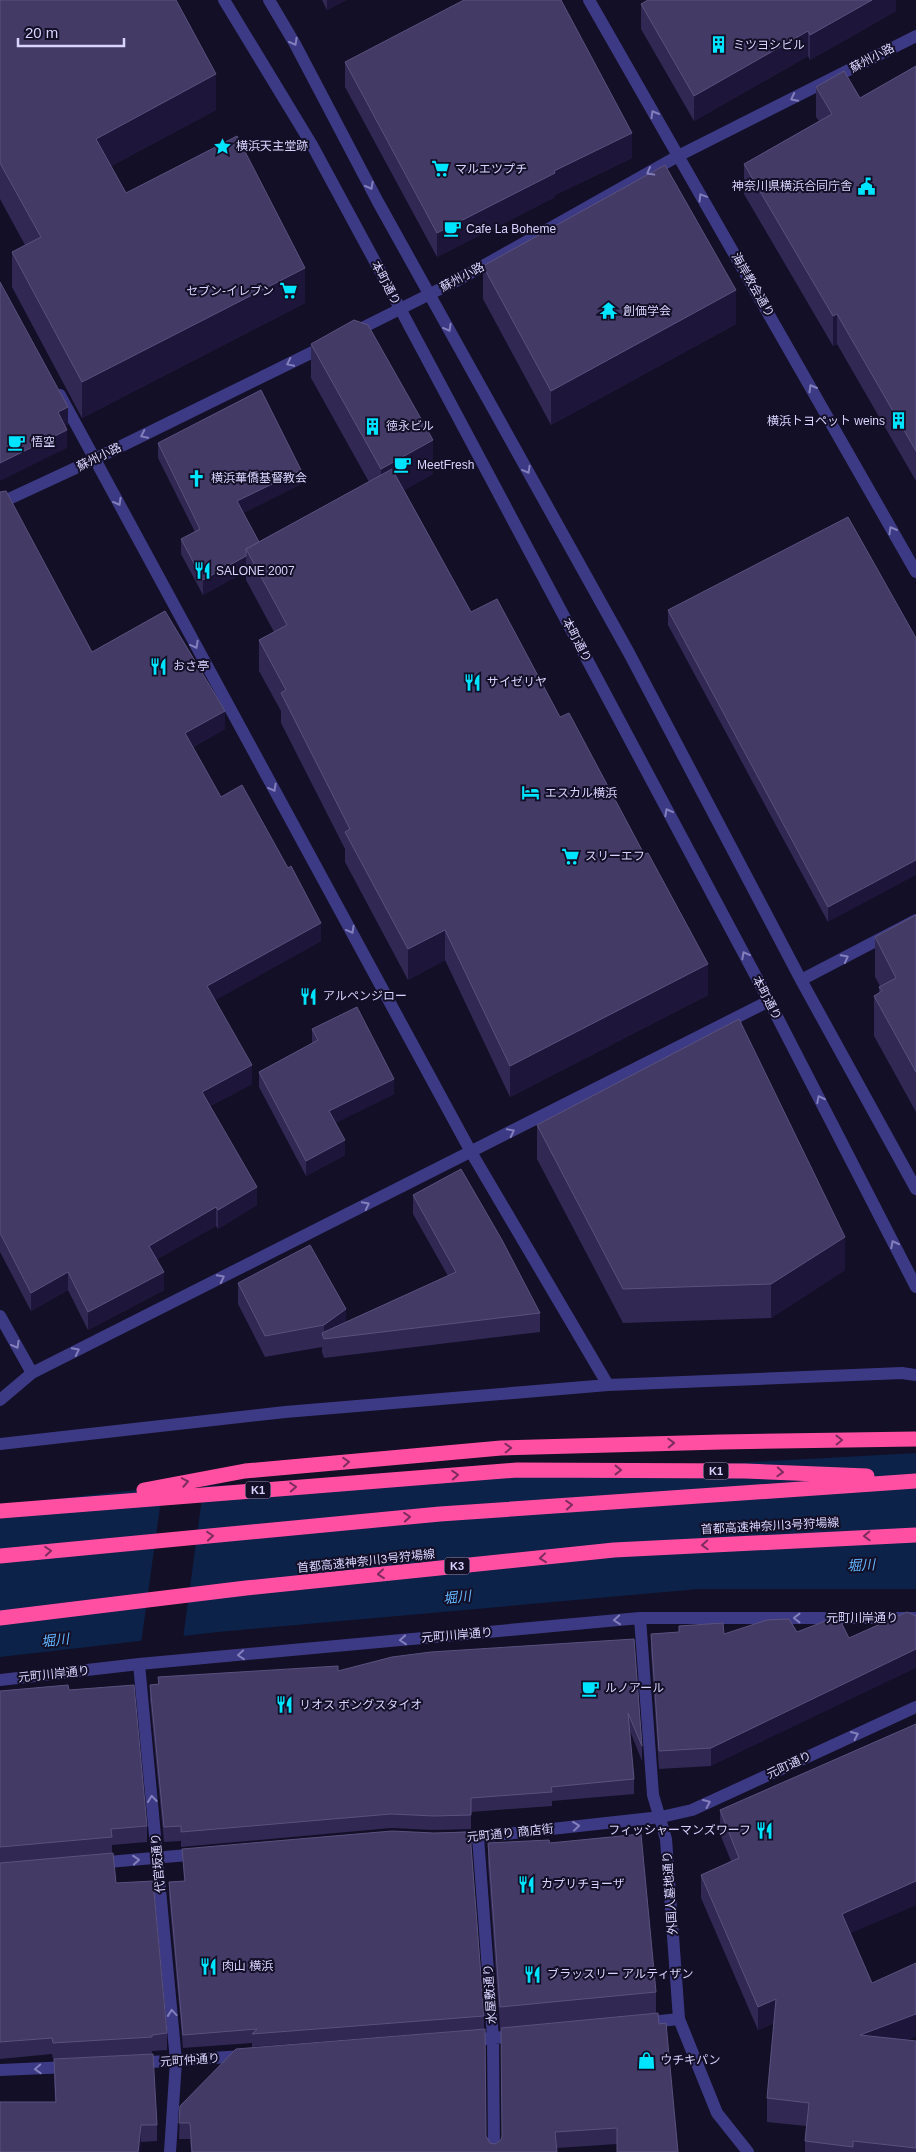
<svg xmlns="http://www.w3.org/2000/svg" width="916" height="2152" viewBox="0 0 916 2152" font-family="Helvetica,'Noto Sans JP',sans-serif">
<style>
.water{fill:#0c2248}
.pier{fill:#130f26}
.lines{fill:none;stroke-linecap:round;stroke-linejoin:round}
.minor{stroke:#3d3a85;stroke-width:12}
.highway{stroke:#ff4fa3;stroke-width:15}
.wall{fill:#312854}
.shaded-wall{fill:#1d163a}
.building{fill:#433a66;stroke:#5a527e}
.oneway{stroke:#837fbc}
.oneway2{stroke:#7d2c5e}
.labels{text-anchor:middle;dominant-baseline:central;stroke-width:4;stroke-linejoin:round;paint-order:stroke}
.shield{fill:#130f26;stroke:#9e99be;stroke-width:1}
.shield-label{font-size:11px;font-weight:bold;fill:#d9d4ff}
.poi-label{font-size:12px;fill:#d9d4ff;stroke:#130f26;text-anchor:start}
.street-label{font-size:12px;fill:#d9d4ff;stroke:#130f26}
.water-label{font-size:14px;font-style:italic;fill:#62b6ff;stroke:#130f26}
</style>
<rect width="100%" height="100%" fill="#130f26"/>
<path class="water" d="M916,1453V1589H699L218,1632L0,1657V1505L154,1488L629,1469Z"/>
<path class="pier" d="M204,1483L183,1639L141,1644L163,1485Z"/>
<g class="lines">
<path class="minor" d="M224,0L312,145L379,269L769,1001L916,1287
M269,0L295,44L378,202L629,653L801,980L916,1189
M589,0L916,572
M354,332L458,280L678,156L916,36
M60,395L471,1152L608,1385
M0,503L95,459L325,346
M801,980L916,920
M0,1316L32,1373
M0,1400L32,1373L769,1001
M0,1444L285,1412L608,1385L902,1373L916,1375
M640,1618L653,1795L666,1839L679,2019L717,2113L748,2152
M139,1664L176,2061L170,2152
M0,1680L139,1664L640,1618H916
M478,1837L493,2038L494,2152
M456,1838L478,1837L661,1817L692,1810L916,1707
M97,1863L199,1854
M642,2023L679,2019
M468,2040L518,2036
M136,2063L243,2056
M0,2070L69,2067"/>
<path class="highway" d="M144,1490L245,1471L501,1448L721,1442L916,1439
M0,1511L517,1470L745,1471L867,1476
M0,1556L440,1514L916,1481
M0,1618L246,1588L614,1550L916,1535"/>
</g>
<path class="wall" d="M0,0L216,110L111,166L126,193L305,303L82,418L12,287V252L25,245L0,199Z
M322,0H346L327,10Z
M896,0V11L810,60L808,56L694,121L641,29V4Z
M345,62L632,158L555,195V197L437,257L345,87Z
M916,66V481L837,344L833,346L744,194V164L819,121L816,117V87L860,98Z
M483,266L736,324L551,425L483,299Z
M311,344L433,474L404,490L471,612L708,995L510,1097L445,960L408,980L345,862V849L281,723V711L259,671V640L274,632L246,580V571L203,595L181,554V539L195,532L158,458V443L301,484L243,513L259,542L369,482L311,378Z
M0,492L92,652L225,729L193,747L221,797L321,941L215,1000L252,1084L210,1106L257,1205L218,1229L216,1226L157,1259L164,1290L88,1330L68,1290L31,1311L0,1252Z
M848,517L828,922L668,625V610Z
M916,915V1112L874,1036V996L879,993V987L880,986L875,977V937Z
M312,1029L394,1094L335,1123L345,1155L306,1176L259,1087V1072L312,1044Z
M537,1125L845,1270L771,1318L623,1323L537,1159Z
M413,1195L540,1313V1332L324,1358L322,1352V1347L265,1357L238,1304V1283L346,1322L448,1276L413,1214Z
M723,1623L711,1766L659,1769L651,1652V1634L679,1632Z
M634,1639L642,1746V1761L630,1731L634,1779V1794L552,1801V1806L471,1812V1829L434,1830L391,1828L181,1847V1841L164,1842L150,1699V1685L158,1684V1677L338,1671Z
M69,1690L147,1826V1842L112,1845V1853L116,1883L167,2033V2050L152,2051V2054L53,2059L52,2054L0,2059V1691Z
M916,1724V1905L850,1933L872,1983L908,2040L916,2041V2152H805V2141L806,2126L767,2122V2098L774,2023L758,2030L701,1898V1875L731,1861L720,1834V1810Z
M488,1843H550L656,1992V2013L500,2028L488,1864Z
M182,1849L484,2016V2029L252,2047V2043L183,2048L169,1896V1882L184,1881Z
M658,2013L617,2144L557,2148V2152H191L190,2139H179L180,2106L486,2136L490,2143L495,2144L501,2140Z
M54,2059L157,2125V2141L141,2142L55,2102L54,2075Z"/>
<path class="shaded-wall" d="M327,0H346L327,10Z
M872,0H896V11L810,60V35Z
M808,31V56L694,121V96Z
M216,74V110L96,174V139Z
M632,133V158L555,195V197L437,257V233L554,171Z
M305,268V303L82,418V382Z
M736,290V324L551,425V391Z
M837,314V344L833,346V316Z
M68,407V425L58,431V412Z
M67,430V448L0,481V463Z
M433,440V474L381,503V469Z
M301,470V484L237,516V501Z
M246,556V571L203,595V580Z
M225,711V729L185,751V733Z
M916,860V875L828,922V907Z
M321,923V941L207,1005V986Z
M445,930V960L408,980V949Z
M708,964V995L510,1097V1066Z
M252,1065V1084L202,1110V1092Z
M394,1079V1094L329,1126V1111Z
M345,1140V1155L306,1176V1161Z
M257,1187V1205L218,1229V1210Z
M216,1207V1226L149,1264V1246Z
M845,1237V1270L771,1318V1284Z
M68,1272V1290L31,1311V1293Z
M164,1272V1290L88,1330V1312Z
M346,1309V1330L324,1339V1325Z
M916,1649V1668L711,1766V1748Z
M916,1881V1905L842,1937V1914Z
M776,1999V2022L758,2030V2007Z
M916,2014V2037L860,2059V2035Z
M141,2125V2142L140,2152H138Z"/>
<path class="building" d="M0,0H176L216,74L96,139L126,193L237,136L305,268L82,382L12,252L41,237L0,163Z
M464,0H561L632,133L554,171L555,173L437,233L345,62Z
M648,0H872L810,35L808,31L694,96L641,4Z
M916,66V451L837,314L833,316L744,164L832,114L816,87L844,71L860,98Z
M665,165L736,290L551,391L483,266Z
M0,282L68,407L58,412L67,430L0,463Z
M354,320L368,325L433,440L381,469L311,344Z
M261,390L301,470L237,501L259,542L246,549V556L203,580L181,539L200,529L158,443Z
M392,469L471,612L497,599L560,717L569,713L644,854L648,853L708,964L510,1066L445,930L408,949L345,832L350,829L281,693L286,690L259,640L287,625L246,549Z
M6,491L92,652L165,611L225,711L185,733L221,797L242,785L288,868L291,866L321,923L207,986L252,1065L202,1092L257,1187L218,1210L216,1207L149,1246L164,1272L88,1312L68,1272L31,1293L0,1233V492Z
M848,517L916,638V860L828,907L668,610Z
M916,915V1072L874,996L882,991L879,987L896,978L875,937Z
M357,1007L394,1079L329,1111L345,1140L306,1161L259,1072L318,1040L312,1029Z
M739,1019L845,1237L771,1284L623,1289L537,1125Z
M461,1169L502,1240L540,1313L324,1339L322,1333L456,1272L413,1195Z
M310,1245L346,1309L324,1325L265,1336L238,1283Z
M907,1612L916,1616V1649L711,1748L659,1751L651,1634L679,1632V1626L723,1623L724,1634L767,1620L789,1619L797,1632L838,1616L849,1638Z
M634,1639L642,1746L628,1713L634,1779L551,1787L552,1792L471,1798V1815L434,1816L391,1814L181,1832V1826L164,1827L150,1685L159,1684L158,1677L338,1666V1671L392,1657L431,1652Z
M68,1685L69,1690L134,1685L147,1826L111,1829L112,1837L0,1847V1691Z
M916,1724V1881L842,1914L872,1983L916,1963V2014L860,2035L916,2041V2148L853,2141V2147L805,2141L809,2103L767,2098L776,1999L758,2007L701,1875L739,1858L720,1810Z
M392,1831L434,1833L470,1832L484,2016L252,2034L257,2029L183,2035L169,1882L185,1881L182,1849Z
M641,1834L656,1992L500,2007L488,1843L549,1840L550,1843Z
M113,1853L116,1883L153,1881L167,2033L152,2035V2037L53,2043L52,2038L0,2042V1863Z
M658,2013L659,2024L666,2023L678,2152H617V2128L555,2132L557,2152H192L190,2123H179L180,2106L236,2049L485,2029L486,2136L490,2143L495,2144L501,2140L502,2136L501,2028Z
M153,2054L157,2125H141L138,2152H0V2102H56L54,2059Z"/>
<defs><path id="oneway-chevron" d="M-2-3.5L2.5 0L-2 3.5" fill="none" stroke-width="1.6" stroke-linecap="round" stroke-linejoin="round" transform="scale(1.25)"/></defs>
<g class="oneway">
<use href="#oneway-chevron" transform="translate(294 42) rotate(61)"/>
<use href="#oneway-chevron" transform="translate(794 98) rotate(153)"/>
<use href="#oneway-chevron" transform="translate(654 114) rotate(-120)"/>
<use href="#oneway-chevron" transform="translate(650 172) rotate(151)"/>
<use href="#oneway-chevron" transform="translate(370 186) rotate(62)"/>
<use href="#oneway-chevron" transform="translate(702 197) rotate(-121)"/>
<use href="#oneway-chevron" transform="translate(448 328) rotate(61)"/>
<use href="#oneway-chevron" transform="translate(290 363) rotate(154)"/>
<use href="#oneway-chevron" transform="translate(812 388) rotate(-120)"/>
<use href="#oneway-chevron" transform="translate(144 435) rotate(154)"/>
<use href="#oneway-chevron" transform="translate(527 470) rotate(61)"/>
<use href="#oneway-chevron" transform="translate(118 502) rotate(61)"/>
<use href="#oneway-chevron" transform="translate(892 530) rotate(-120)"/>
<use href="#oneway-chevron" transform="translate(195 645) rotate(61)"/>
<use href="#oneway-chevron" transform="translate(273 788) rotate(61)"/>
<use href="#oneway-chevron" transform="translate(668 812) rotate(-118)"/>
<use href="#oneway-chevron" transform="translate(351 930) rotate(61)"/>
<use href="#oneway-chevron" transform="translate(745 955) rotate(-118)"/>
<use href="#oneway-chevron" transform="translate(845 958) rotate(-28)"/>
<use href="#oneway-chevron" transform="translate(820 1099) rotate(-117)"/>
<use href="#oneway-chevron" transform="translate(511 1132) rotate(-27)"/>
<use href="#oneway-chevron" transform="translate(366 1205) rotate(-27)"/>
<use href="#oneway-chevron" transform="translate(894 1244) rotate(-117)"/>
<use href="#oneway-chevron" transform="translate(221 1278) rotate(-27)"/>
<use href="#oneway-chevron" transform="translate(16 1345) rotate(61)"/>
<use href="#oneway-chevron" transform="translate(76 1351) rotate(-27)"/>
<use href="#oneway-chevron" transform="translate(797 1618) rotate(180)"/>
<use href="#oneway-chevron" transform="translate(617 1620) rotate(175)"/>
<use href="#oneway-chevron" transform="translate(403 1640) rotate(175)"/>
<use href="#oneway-chevron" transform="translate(241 1655) rotate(175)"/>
<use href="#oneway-chevron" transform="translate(855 1735) rotate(-25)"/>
<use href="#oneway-chevron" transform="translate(152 1799) rotate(-96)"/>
<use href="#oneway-chevron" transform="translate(707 1803) rotate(-25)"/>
<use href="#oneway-chevron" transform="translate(576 1826) rotate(-6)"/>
<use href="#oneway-chevron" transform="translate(136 1860) rotate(-5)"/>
<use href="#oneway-chevron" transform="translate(172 2013) rotate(-95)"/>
<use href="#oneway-chevron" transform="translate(38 2069) rotate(177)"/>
</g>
<g class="oneway2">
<use href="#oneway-chevron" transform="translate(839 1440) rotate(-1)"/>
<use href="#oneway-chevron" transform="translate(671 1443) rotate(-2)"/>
<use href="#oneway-chevron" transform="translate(508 1448) rotate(-2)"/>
<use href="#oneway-chevron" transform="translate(346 1462) rotate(-5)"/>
<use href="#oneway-chevron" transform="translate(618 1470)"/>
<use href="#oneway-chevron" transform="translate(780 1472) rotate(3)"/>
<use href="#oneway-chevron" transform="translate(455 1475) rotate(-4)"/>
<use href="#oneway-chevron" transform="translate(185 1482) rotate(-11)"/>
<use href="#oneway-chevron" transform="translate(293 1487) rotate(-4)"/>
<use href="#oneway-chevron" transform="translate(569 1505) rotate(-4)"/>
<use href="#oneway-chevron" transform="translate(407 1517) rotate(-5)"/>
<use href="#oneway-chevron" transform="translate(210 1536) rotate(-5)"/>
<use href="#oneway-chevron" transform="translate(867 1536) rotate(178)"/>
<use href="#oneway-chevron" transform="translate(705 1545) rotate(177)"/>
<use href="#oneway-chevron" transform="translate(48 1551) rotate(-5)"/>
<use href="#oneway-chevron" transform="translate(543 1558) rotate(174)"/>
<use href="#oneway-chevron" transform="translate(381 1574) rotate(174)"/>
</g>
<defs>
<symbol id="building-bare" viewBox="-9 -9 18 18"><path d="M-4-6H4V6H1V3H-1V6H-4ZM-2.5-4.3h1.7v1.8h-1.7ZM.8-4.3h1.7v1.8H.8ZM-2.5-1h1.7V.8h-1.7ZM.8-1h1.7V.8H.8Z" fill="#00e5ff" stroke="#130f26" stroke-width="2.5" paint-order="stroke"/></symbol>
<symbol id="sight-bare" viewBox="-9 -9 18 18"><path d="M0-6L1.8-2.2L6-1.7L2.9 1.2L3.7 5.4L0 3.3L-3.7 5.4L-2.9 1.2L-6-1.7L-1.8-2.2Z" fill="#00e5ff" stroke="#130f26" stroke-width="2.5" paint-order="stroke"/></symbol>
<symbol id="supermarket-bare" viewBox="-9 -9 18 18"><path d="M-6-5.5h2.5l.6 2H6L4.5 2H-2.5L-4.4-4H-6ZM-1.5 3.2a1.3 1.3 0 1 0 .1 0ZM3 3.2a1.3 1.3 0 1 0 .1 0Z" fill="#00e5ff" stroke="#130f26" stroke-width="2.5" paint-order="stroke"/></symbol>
<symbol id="civic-bare" viewBox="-9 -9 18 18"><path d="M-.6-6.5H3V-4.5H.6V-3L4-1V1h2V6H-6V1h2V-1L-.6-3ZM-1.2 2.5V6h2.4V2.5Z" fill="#00e5ff" stroke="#130f26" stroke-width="2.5" paint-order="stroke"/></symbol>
<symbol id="cafe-bare" viewBox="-9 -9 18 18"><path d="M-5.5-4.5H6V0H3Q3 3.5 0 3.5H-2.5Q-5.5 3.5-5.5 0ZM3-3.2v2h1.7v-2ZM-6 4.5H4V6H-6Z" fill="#00e5ff" stroke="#130f26" stroke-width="2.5" paint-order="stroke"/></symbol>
<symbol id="temple-bare" viewBox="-9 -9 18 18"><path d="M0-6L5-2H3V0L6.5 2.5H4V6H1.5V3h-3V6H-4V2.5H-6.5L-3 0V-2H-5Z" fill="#00e5ff" stroke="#130f26" stroke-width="2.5" paint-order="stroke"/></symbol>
<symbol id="church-bare" viewBox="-9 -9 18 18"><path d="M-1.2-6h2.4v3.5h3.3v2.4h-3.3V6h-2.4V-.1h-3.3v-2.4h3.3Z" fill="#00e5ff" stroke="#130f26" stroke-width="2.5" paint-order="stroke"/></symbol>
<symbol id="restaurant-bare" viewBox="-9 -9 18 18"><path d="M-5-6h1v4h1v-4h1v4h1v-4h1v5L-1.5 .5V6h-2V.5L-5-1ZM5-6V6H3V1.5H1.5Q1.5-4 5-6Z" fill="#00e5ff" stroke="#130f26" stroke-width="2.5" paint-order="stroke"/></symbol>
<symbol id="hotel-bare" viewBox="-9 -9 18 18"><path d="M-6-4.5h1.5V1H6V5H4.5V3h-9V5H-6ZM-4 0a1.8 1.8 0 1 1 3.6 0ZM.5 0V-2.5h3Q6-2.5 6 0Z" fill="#00e5ff" stroke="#130f26" stroke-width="2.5" paint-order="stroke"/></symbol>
<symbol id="shop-bare" viewBox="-9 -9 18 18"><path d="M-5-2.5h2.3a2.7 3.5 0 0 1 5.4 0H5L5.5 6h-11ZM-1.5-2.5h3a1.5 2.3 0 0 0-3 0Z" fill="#00e5ff" stroke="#130f26" stroke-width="2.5" paint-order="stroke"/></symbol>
</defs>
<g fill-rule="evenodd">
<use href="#building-bare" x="706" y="32" width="25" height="25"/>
<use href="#sight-bare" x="210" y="134" width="25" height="25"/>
<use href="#supermarket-bare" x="428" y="156" width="25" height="25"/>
<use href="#civic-bare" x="854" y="174" width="25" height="25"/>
<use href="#cafe-bare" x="440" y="216" width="25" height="25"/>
<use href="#supermarket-bare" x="276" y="278" width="25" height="25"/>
<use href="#temple-bare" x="596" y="298" width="25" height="25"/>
<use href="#building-bare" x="886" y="408" width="25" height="25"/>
<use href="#building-bare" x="360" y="414" width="25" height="25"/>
<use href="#cafe-bare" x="4" y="430" width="25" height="25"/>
<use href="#cafe-bare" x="390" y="452" width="25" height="25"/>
<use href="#church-bare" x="184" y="466" width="25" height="25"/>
<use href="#restaurant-bare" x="190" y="558" width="25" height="25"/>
<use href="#restaurant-bare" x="146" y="654" width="25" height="25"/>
<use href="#restaurant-bare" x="460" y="670" width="25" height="25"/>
<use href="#hotel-bare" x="518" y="780" width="25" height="25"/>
<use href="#supermarket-bare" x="558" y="844" width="25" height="25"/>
<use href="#restaurant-bare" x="296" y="984" width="25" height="25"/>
<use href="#cafe-bare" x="578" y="1676" width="25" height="25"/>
<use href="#restaurant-bare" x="272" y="1692" width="25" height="25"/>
<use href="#restaurant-bare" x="752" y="1818" width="25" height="25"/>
<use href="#restaurant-bare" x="514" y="1872" width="25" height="25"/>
<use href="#restaurant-bare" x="196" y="1954" width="25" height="25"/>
<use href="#restaurant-bare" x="520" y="1962" width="25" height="25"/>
<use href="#shop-bare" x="634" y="2048" width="25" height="25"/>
</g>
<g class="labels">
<g class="shield">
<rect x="703.5" y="1462.5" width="25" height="17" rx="4"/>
<rect x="245.5" y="1481.5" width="25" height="17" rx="4"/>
<rect x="444.5" y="1557.5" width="25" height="17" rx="4"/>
</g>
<g class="shield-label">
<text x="716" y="1471">K1</text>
<text x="258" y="1490">K1</text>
<text x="457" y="1566">K3</text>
</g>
<g class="poi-label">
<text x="733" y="45">ミツヨシビル</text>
<text x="236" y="146">横浜天主堂跡</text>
<text x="455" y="169">マルエツプチ</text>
<text x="852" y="186" text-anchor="end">神奈川県横浜合同庁舎</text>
<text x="466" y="229">Cafe La Boheme</text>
<text x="274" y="291" text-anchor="end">セブン-イレブン</text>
<text x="623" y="311">創価学会</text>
<text x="885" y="421" text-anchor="end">横浜トヨペット weins</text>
<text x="386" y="426">徳永ビル</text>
<text x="31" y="442">悟空</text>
<text x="417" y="465">MeetFresh</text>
<text x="211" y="478">横浜華僑基督教会</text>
<text x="216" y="571">SALONE 2007</text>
<text x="173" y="666">おさ亭</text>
<text x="487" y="682">サイゼリヤ</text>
<text x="545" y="793">エスカル横浜</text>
<text x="585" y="856">スリーエフ</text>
<text x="323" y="996">アルペンジロー</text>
<text x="605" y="1688">ルノアール</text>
<text x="299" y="1705">リオス ボングスタイオ</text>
<text x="751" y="1830" text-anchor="end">フィッシャーマンズワーフ</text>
<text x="541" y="1884">カプリチョーザ</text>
<text x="222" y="1966">肉山 横浜</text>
<text x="547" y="1974">ブラッスリー アルティザン</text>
<text x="660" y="2060">ウチキパン</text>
</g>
<g class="street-label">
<text transform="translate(872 58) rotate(-27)">蘇州小路</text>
<text transform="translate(462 277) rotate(-28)">蘇州小路</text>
<text transform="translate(386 283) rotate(62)">本町通り</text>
<text transform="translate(753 285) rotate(60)">海岸教会通り</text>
<text transform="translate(99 457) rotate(-26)">蘇州小路</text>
<text transform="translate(577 640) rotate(62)">本町通り</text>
<text transform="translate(767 998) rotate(62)">本町通り</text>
<text transform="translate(770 1526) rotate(-3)">首都高速神奈川3号狩場線</text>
<text transform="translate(366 1561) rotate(-6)">首都高速神奈川3号狩場線</text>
<text x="862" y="1618">元町川岸通り</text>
<text transform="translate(457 1635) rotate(-5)">元町川岸通り</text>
<text transform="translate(54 1674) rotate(-6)">元町川岸通り</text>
<text transform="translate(789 1765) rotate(-25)">元町通り</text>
<text transform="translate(510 1833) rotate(-6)">元町通り 商店街</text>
<text transform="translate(158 1863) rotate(-95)">代官坂通り</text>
<text transform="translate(670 1893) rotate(-94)">外国人墓地通り</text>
<text transform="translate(490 1994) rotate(-94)">水屋敷通り</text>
<text transform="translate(190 2060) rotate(-4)">元町仲通り</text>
</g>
<g class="water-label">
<text transform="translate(861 1565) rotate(-3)">堀川</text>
<text transform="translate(457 1597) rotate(-6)">堀川</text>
<text transform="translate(55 1640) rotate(-6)">堀川</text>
</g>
</g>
<path d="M18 38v8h106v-8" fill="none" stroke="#d9d4ff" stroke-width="2.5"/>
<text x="25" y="38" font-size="15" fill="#d9d4ff" stroke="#130f26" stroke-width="4" paint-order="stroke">20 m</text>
</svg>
